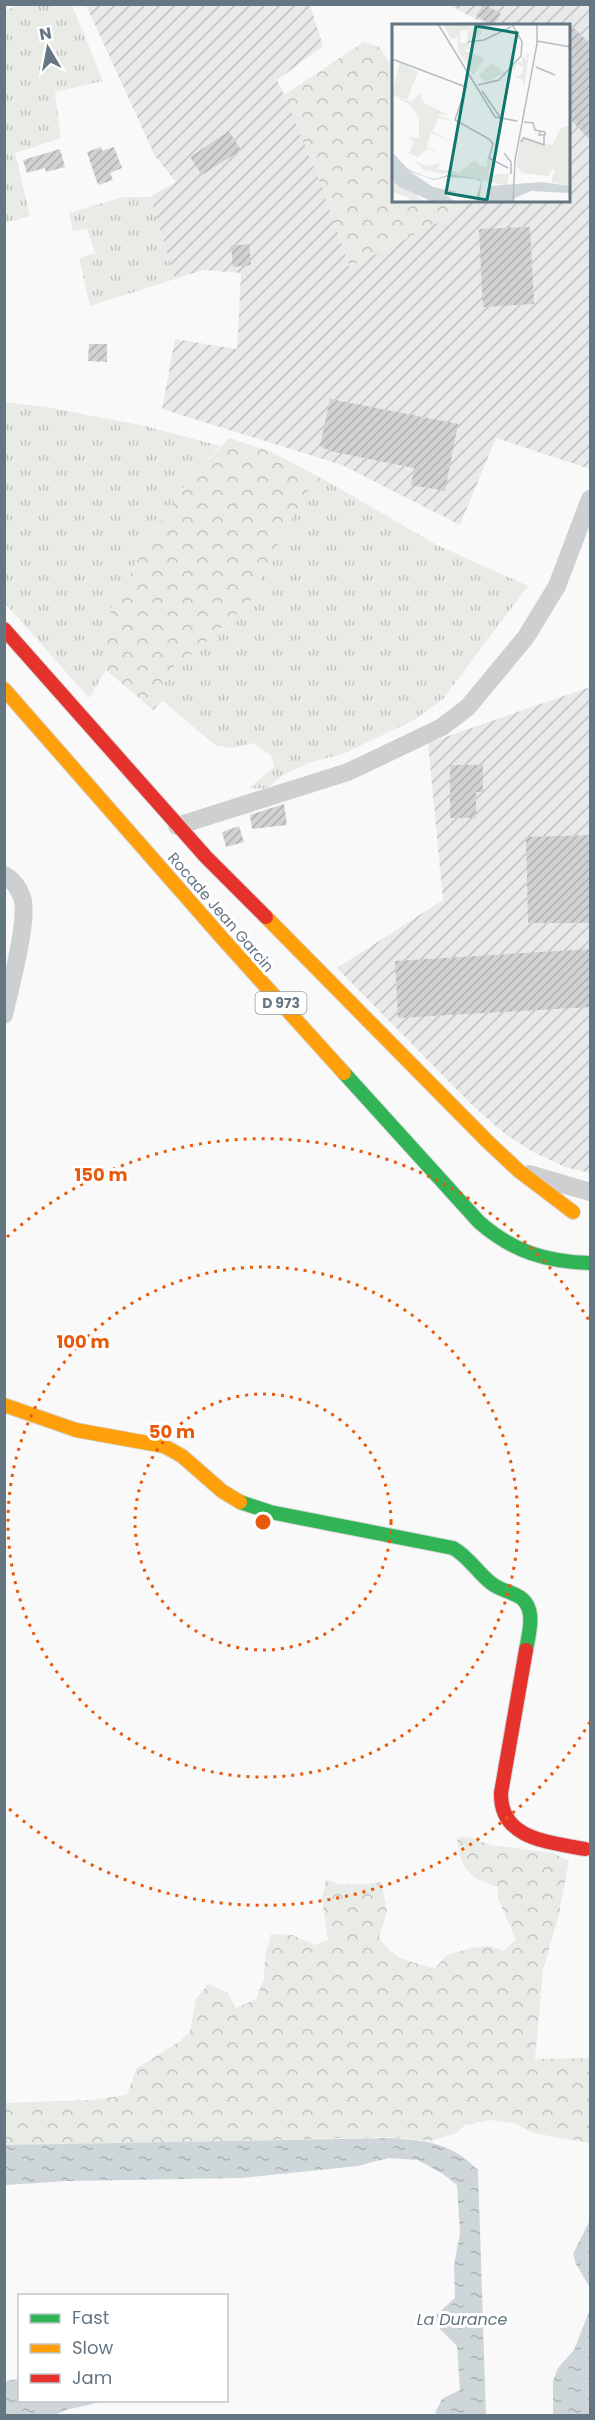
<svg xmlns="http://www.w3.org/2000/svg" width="595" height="2420" viewBox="0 0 595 2420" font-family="Poppins,sans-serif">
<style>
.industrial{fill:url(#industrial-furrows)}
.grass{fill:url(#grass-tufts)}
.forest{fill:url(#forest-crowns)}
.water{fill:url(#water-ripples)}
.building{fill:url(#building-hatch)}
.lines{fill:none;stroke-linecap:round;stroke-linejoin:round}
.fast-casing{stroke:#d5d6d7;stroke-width:16}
.slow-casing{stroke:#d5d6d7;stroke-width:16}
.jam-casing{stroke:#d5d6d7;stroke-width:16}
.street{stroke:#cecfd0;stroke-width:18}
.fast{stroke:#30b455;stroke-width:14}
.slow{stroke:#ff9f0a;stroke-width:14}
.jam{stroke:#e5322d;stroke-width:14}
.ring{fill:none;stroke:#e8590c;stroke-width:3;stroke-dasharray:3 6}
.labels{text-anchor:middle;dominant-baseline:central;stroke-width:6;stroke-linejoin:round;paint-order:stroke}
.shield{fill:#fff;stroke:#939fa8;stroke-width:1.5}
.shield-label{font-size:14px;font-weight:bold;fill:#657683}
.street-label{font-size:15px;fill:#657683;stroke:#fff}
.water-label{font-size:16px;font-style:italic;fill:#60757c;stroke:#fff}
.inset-river{fill:none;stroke:#ced6d9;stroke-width:3}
.inset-road{fill:none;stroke:#b5bdc3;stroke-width:1.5}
.view{fill:#0f766e;fill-opacity:0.15;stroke:#0f766e;stroke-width:3}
.inset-edge{fill:none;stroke:#657683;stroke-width:3}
.centre{fill:#e8590c;stroke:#fff;stroke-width:3}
.ring-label{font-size:18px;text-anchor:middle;font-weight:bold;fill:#e8590c;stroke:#fff;stroke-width:6;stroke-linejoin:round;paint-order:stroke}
</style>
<defs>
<pattern id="industrial-furrows" width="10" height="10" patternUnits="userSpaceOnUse" patternTransform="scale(1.5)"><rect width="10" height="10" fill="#e8e9e9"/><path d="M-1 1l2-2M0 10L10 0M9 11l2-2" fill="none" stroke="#c0c1c2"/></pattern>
<pattern id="grass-tufts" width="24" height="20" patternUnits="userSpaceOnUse" patternTransform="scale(1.5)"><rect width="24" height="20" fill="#e8ebe6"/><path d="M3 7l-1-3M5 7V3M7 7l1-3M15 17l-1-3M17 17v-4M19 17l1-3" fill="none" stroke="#c0c3c0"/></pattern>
<pattern id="forest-crowns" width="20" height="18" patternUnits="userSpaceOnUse" patternTransform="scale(1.5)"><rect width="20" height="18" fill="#e8ebe6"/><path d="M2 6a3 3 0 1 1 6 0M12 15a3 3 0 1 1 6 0" fill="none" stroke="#c0c3c0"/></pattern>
<pattern id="water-ripples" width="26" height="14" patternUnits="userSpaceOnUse" patternTransform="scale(1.5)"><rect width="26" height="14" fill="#ced6d9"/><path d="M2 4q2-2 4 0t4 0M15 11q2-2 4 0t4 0" fill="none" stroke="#abb2b5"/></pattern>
<pattern id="building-hatch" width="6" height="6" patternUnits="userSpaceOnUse" patternTransform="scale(1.5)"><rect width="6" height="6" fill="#d0d2d3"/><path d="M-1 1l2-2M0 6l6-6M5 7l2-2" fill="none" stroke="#acafb1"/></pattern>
</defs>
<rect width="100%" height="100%" fill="#f9f9f9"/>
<path class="industrial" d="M86,5H310L323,46L277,80L307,145L350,267L437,223L468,201H570V26L486,25L450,5H590V469L496,438L460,525L342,465L162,409L175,339L237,349L241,273L203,270L175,279L150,197L176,182L155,156Z
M590,687V1173L565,1167L533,1152L505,1134L472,1105L337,968L443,900L428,743Z"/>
<path class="grass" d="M18,5H72L103,81L55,92L61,138L15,153L30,216L5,223V11Z
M123,197H150L175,279L90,306L79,258L95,253L87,229L73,231L69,213Z
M4,402L46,407L145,426L220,446L188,481L151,537L112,608L107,641L106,670L89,698L5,603Z
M328,482L437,545L528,586L443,699L414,720L343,754L311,762L281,776L267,789L249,788L274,767L271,755L253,743L231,748L215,745L163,701L166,674L175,664L195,652L251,601L272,554L307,491Z"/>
<path class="forest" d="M364,42L379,47L394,68V201H468L437,223L350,267L317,175L284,95Z
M229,438L272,452L328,482L307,491L272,554L251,601L195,652L175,665L166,674L163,701L153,710L106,670L107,641L111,608L151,537L188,481Z
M469,1837L491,1845L553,1853L569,1861L559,1914L543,1970L535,2059L590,2058V2143L533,2133L514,2123L489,2120L465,2125L456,2133L430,2141L393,2137L5,2146L4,2103L92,2100L127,2095L136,2069L180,2041L190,2032L196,1999L208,1984L227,1992L236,2008L256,1999L264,1979L265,1956L271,1934L292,1935L315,1945L328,1940L322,1898L326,1880C345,1887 362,1885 381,1882L387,1911L379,1938C394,1960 411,1962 435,1968L447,1955L471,1948L490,1946L503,1951L516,1939L498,1899V1887C469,1878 460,1869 457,1838Z"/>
<path class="water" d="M393,2138C429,2141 451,2143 478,2170L486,2415L443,2416L435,2413L442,2399L460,2390L457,2346L437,2326L436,2315L455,2298L454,2265L460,2234L457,2185L443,2174L418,2160L388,2158L358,2166L242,2178L67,2181L5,2185V2146L8,2145Z
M590,2220V2288L576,2264L573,2254Z
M590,2309V2415H553V2381L558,2368L574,2350Z
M19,2379L20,2400L105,2401L66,2410L55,2415H5V2381Z"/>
<path class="building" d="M484,4L501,14L493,26L476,16Z
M570,24L591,45V141L570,119Z
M229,131L241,150L202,175L190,157Z
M101,147L102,151L114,147L122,168L110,173L113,180L98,185L87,152Z
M60,149L65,167L46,172L45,168L27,173L23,160Z
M530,227L534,304L483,307L479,229Z
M249,244L251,265L233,267L231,246Z
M89,344H107V362L88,361Z
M330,399L458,424L445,491L411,485L414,468L330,451L320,446Z
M450,765H483V792H476V818H450Z
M284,804L287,825L252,829L250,815Z
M239,826L244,842L226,847L222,832Z
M591,835V923H528L526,837Z
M591,949V1007L398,1018L395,961Z"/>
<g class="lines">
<defs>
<path id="fast" d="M344,1073L479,1222C512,1251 546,1262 590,1263
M240,1502L270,1512L453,1548C469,1557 477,1572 491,1583C498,1589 508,1591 516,1595C538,1605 529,1632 526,1650"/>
<path id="slow" d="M4,689L223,939L344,1073
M266,917L488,1142L519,1171L573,1212
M4,1405L76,1430L164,1446L182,1456L222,1491L240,1502"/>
<path id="jam" d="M4,629L206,857L266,917
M526,1650L501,1793C500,1840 550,1842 585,1849"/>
</defs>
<use href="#fast" class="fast-casing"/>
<use href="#slow" class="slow-casing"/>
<use href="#jam" class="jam-casing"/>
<path class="street" d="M177,826L348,772L442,727L468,707L526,637L557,586L590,499
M4,875C15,881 20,890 23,901C27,926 10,988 4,1015
M529,1174L590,1192"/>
<use href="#fast" class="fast"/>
<use href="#slow" class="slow"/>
<use href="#jam" class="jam"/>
</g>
<g class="ring">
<circle cx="263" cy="1522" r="128"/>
<circle cx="263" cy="1522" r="255"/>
<path d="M590 1722A383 383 0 0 1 7 1807M7 1237A383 383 0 0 1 590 1322"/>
</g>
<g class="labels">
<rect class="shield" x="255.5" y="992" width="51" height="22" rx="4.5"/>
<g class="shield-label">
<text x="281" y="1003">D 973</text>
</g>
<g class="street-label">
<text transform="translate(221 912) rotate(49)">Rocade Jean Garcin</text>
</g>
<g class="water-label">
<text x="462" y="2319">La Durance</text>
</g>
</g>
<g transform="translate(392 24)">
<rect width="178" height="178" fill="#f9f9f9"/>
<path d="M51,0L88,3L90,9L83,17L76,18L75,7H68V19H78L77,25L72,26L93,35L81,51L66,27V13L59,15ZM8,38L26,48L15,76L0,70ZM100,39L113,49L93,58L87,51Z" fill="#e8ebe6"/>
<path d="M134,29L137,30L132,65L131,56L120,51L128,52L132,44L125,40L122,47L119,44L127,37L130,40V31L135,37ZM28,69L32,79L57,91L45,90L60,97L46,94L41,107L56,116L39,109L35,123L48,129L35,125L26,133L17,129L22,118L15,113L27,114V94L17,80L0,71L19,78ZM94,134L100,137L96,150H117L115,161L32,146L21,135L33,142L48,139L46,145L67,148L83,136L88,142H95ZM163,146H178V162L159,158ZM0,157L24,170L31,178H16L18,174L1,168Z" fill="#e8ebe6"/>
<path d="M178,101V150L160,145L157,152L130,149L124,141L129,113L160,121L169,104Z" fill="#e8ebe6"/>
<path d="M0,128L16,145L32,152L43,155L58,150L87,155L90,157L87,178L84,175L89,158L84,155L55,153L42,156L17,147L41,163L65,168L51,169L64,178H41L8,163L0,157ZM150,158L178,162V169L139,167L123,174L122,178H92L98,162Z" fill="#ced6d9"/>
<path class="inset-river" d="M62,0H90"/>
<path class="inset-road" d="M46,0L103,93L125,97M145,17L179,23M75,18L92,16L119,3M0,35L74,63L63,96L97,115L101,120L97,134L116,144M144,43L163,51M86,61L107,56L129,32L130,18L120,0M90,67L108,93M132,98L141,99L143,106L153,108V111H147L148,108M129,118L132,114L152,121V112M112,129L119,138V150M121,178L123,136L145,20V0"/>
<path class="view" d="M84,2L125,9L95,176L54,169Z"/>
<rect width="178" height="178" class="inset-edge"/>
</g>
<circle cx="263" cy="1522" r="9" class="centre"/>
<g class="ring-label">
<text x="101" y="1181">150 m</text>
<text x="83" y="1348">100 m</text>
<text x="172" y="1438">50 m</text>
</g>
<rect width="595" height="2420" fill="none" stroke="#657683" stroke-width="12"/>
<rect x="18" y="2294" width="210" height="108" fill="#ffffff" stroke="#c1c8cd" stroke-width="1.5"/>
<rect x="30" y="2314" width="30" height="9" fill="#30b455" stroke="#c1c8cd" stroke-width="1.5"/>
<text x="72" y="2324" font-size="18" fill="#657683">Fast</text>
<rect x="30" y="2344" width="30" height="9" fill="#ff9f0a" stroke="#c1c8cd" stroke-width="1.5"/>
<text x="72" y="2354" font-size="18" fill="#657683">Slow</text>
<rect x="30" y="2374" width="30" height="9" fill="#e5322d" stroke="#c1c8cd" stroke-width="1.5"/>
<text x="72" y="2384" font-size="18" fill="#657683">Jam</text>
<g transform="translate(48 48) rotate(350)" stroke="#ffffff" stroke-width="4.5" paint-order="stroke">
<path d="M0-4.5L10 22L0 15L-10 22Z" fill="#657683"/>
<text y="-9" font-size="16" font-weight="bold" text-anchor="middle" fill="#657683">N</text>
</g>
</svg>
